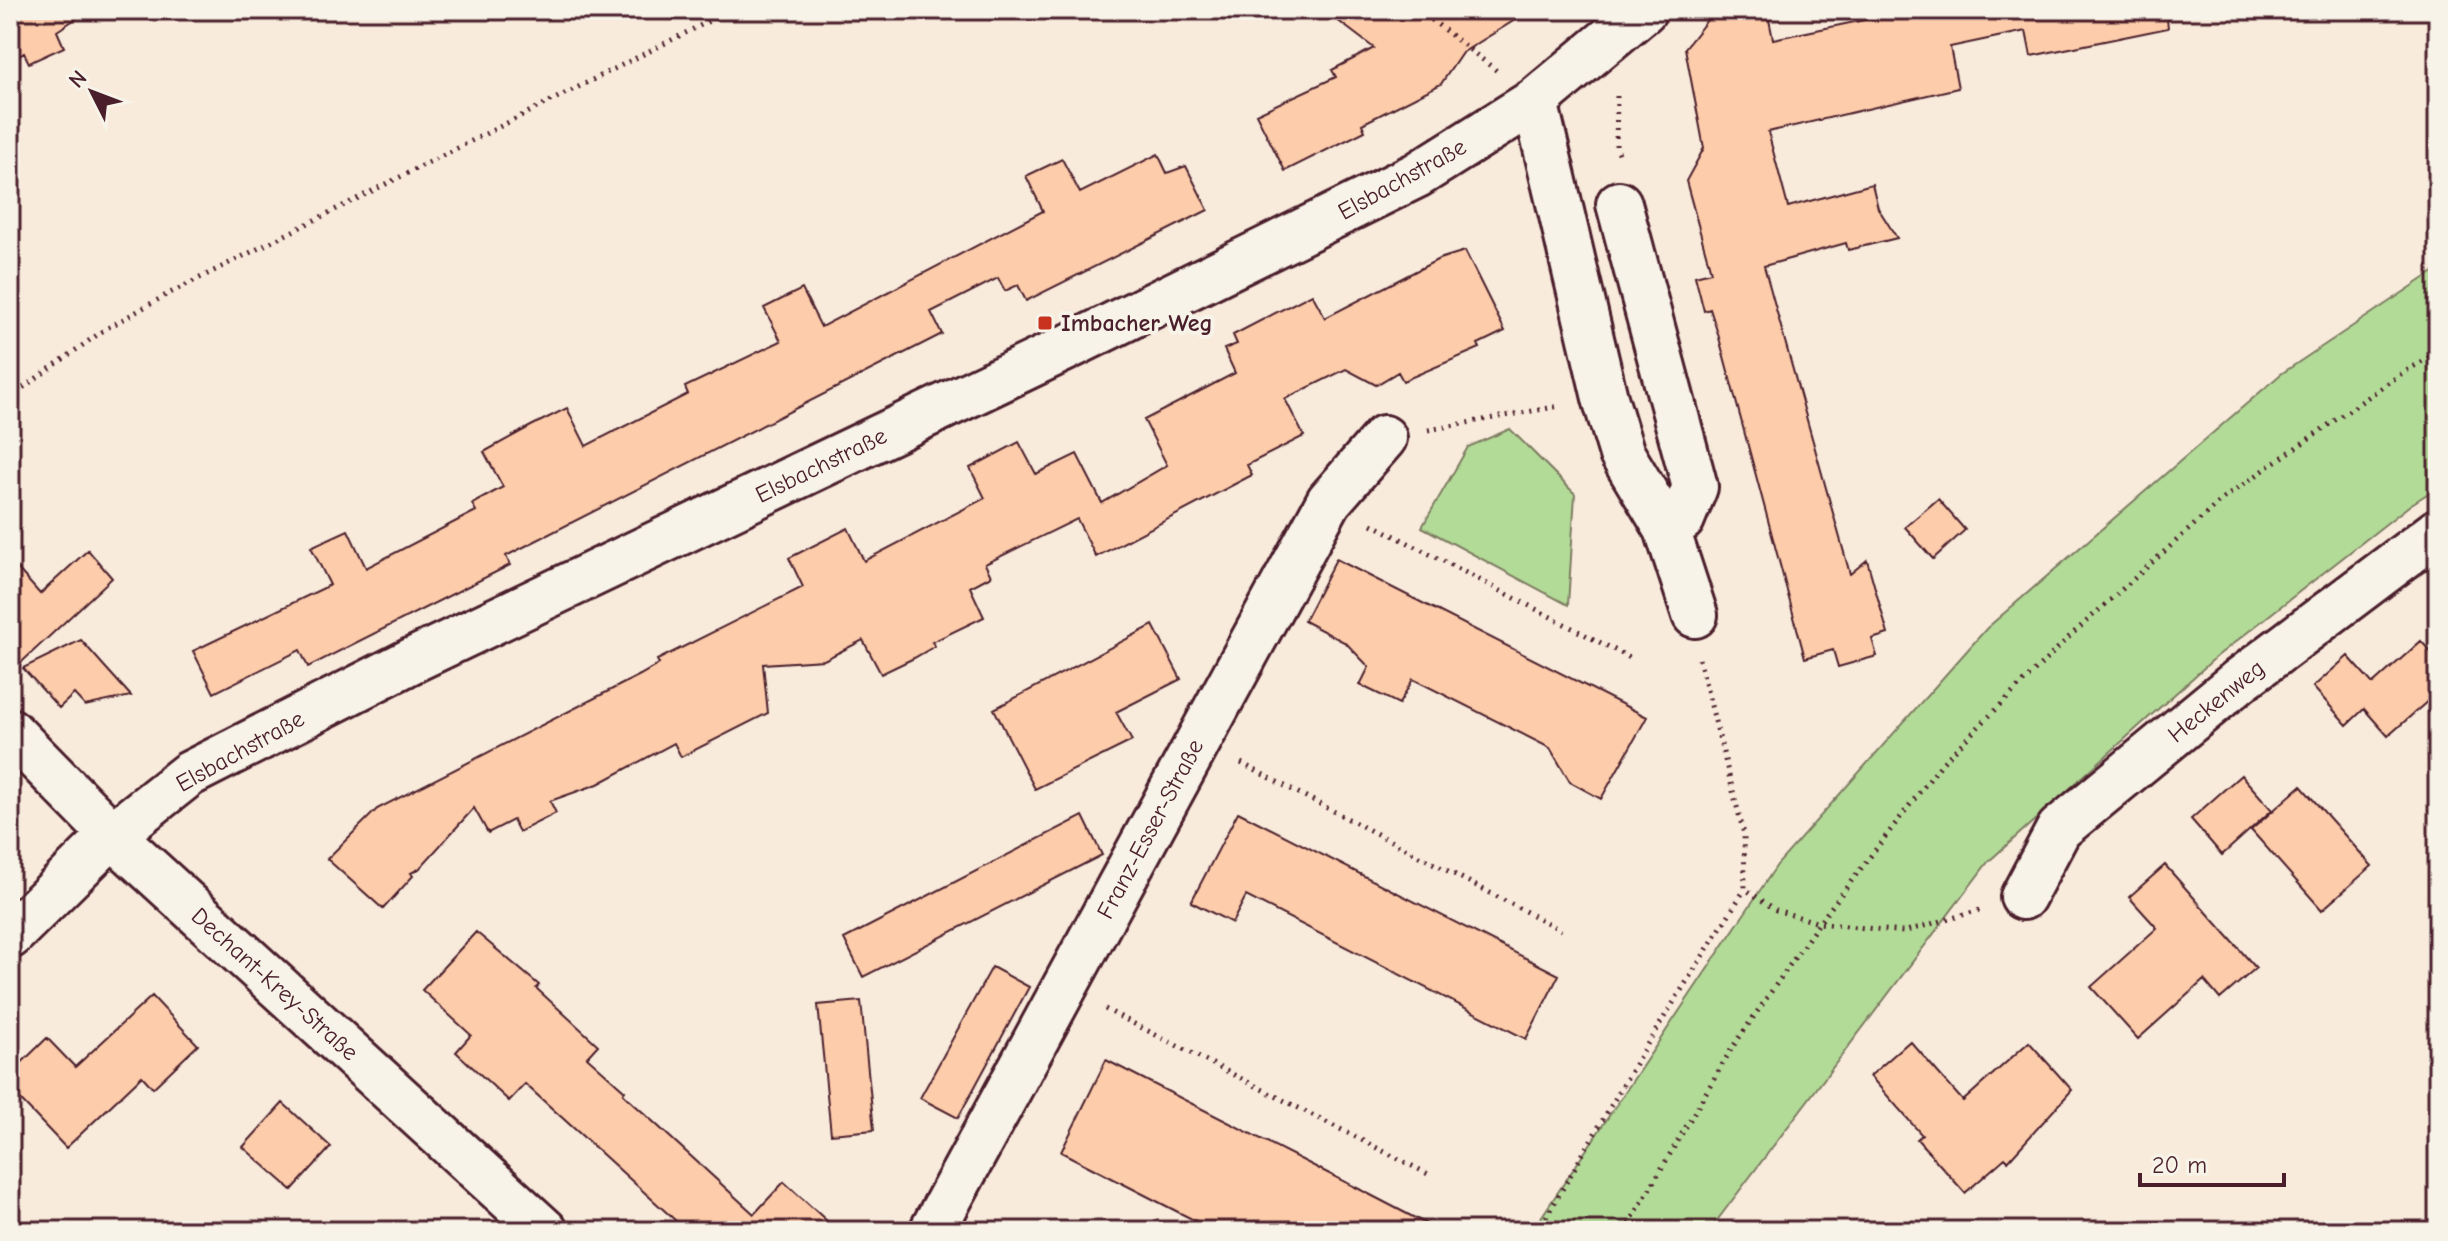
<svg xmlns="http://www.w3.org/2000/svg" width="2448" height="1241" viewBox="0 0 2448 1241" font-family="'Comic Neue',sans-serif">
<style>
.green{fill:#b3db98;stroke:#7e7d62;stroke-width:2}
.building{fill:#fcccab;stroke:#4a1f2b;stroke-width:2}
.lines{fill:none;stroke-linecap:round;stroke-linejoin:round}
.minor-casing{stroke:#4a1f2b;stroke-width:50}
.path{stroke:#4a1f2b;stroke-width:5;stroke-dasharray:2 6;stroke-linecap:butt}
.minor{stroke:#f7f3e8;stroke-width:44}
.poi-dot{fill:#c8321e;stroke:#f7f3e8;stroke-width:3}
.labels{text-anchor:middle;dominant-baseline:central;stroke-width:8;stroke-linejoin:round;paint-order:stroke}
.street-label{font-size:24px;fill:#4a1f2b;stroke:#f7f3e8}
.poi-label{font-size:24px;font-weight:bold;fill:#4a1f2b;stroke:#f7f3e8;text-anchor:start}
</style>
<rect width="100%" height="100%" fill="#f8ebdc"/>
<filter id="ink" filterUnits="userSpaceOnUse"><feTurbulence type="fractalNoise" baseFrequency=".0125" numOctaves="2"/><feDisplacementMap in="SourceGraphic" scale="16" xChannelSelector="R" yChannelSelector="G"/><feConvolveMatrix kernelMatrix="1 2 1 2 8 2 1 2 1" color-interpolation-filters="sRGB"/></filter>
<g filter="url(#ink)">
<path class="green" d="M2438,269V487L2410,505L2216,657L1988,862L1709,1231H1532L1777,865L1987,628L2281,374Z
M1510,429L1575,494L1568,605L1422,527L1468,447Z"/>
<path class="building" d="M10,10H89L57,31L64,47L29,63L24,53L10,62Z
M1324,10H1531L1462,53L1441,84L1362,124L1365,131L1285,171L1256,114L1336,77L1332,70L1374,48Z
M1715,10H1767L1773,39L1874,18L1873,10H2166L2168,28L2031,56L2026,31L1950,47L1958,88L1768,132L1788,207L1872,184L1878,208L1897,238L1848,250L1846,243L1764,266L1850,574L1867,560L1888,634L1872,639L1877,656L1838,667L1833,650L1805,658L1718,334L1710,309L1704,311L1695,276L1711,272L1686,181L1704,148L1685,48Z
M1158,154L1167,173L1186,166L1208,210L1026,301L1018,285L1005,291L998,278L931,312L942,334L506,556L510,565L308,667L300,650L214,693L193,651L330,585L311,547L348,530L366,568L476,511L472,504L503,487L484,452L531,426L567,408L586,446L688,394L685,387L781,341L764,308L802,289L821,327L1043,211L1026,176L1062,159L1080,193Z
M1465,251L1505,331L1478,344L1480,348L1403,381L1398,372L1376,385L1346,369L1285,399L1304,436L1247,465L1252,475L1096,557L1077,519L985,564L991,576L970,587L984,617L932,642L935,646L914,658L881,674L863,640L824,660L763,664L768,713L681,757L674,743L598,784L550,801L556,813L519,832L513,820L488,833L474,808L419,869L411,873L413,876L383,909L327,859L377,809L640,675L659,664L657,660L803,587L789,558L848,528L864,561L985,498L970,468L1019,442L1036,474L1077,454L1102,503L1167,465L1144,420L1235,373L1224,349L1237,344L1233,335L1312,294L1325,318L1439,259Z
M1938,499L1965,530L1933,559L1905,527Z
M88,550L112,578L10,673V560L40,594Z
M1336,559L1647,717L1601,799L1570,782L1550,748L1413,679L1399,704L1360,685L1369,667L1346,643L1304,621Z
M1153,625L1181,679L1116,712L1132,741L1035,789L994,709Z
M81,640L104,666L131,696L85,706L74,694L59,708L23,668Z
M2421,641L2438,660V692L2388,736L2364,709L2347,725L2313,687L2348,656L2373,684Z
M2241,775L2272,810L2222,855L2191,819Z
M2301,786L2372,866L2322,910L2251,830Z
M1238,812L1559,975L1526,1039L1246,896L1232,923L1191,902Z
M1083,816L1102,855L863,977L844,939Z
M2165,865L2256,968L2220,999L2204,980L2138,1039L2091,987L2157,928L2129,897Z
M476,932L539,985L536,988L598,1045L587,1057L625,1091L623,1094L754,1214L784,1182L838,1231H687L525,1084L509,1101L456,1052L471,1035L422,990Z
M992,967L1029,987L958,1118L920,1098Z
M152,996L198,1045L153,1088L142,1076L66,1148L10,1089V1074L47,1038L75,1067Z
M861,1001L874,1130L831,1134L818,1005Z
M1910,1041L1963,1101L2029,1042L2072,1090L2008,1161L2005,1158L1965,1193L1917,1139L1922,1135L1870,1076Z
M1106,1060L1363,1191L1440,1231H1216L1180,1213L1061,1152Z
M283,1103L331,1147L292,1190L243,1147Z"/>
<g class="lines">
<defs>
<path id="minor" d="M1535,101L1605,398L1622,454L1667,529L1695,615
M1619,204L1695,487L1682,519L1667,529
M10,731L112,835L545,1231
M2023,897L2059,829L2240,680L2438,531
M10,936L112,835L189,774L413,660L1064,349L1417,175L1535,101L1644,10
M932,1231L1329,501L1384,438"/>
</defs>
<use href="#minor" class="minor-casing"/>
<path class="path" d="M1419,10L1497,71
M1617,96L1616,147L1621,157
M10,397L104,330L168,294L731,10
M1428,430L1560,406
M1372,524L1632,659
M1699,659L1744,834L1745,889L1776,910L1819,923L1903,932L1980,910
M1241,763L1561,930
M1105,1009L1428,1174
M1538,1231L1641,1054L1745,889
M1625,1231L1732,1048L1819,923L1943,762L2070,636L2224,498L2401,374L2438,352"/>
<use href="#minor" class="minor"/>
</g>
</g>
<rect class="poi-dot" x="1037" y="315" width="16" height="16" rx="4"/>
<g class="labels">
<g class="street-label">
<text transform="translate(1402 179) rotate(-29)">Elsbachstraße</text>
<text transform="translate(821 465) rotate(-26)">Elsbachstraße</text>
<text transform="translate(2216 701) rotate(-39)">Heckenweg</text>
<text transform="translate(240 751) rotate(-29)">Elsbachstraße</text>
<text transform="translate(1150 829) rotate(-62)">Franz-Esser-Straße</text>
<text transform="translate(275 984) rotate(42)">Dechant-Krey-Straße</text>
</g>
<g class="poi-label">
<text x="1061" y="323">Imbacher Weg</text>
</g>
</g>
<rect width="2448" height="1241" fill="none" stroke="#f7f3e8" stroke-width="40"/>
<rect x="20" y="20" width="2408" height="1201" fill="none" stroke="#4a1f2b" stroke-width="3" filter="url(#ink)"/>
<g transform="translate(92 92) rotate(312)" stroke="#f7f3e8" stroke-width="6" paint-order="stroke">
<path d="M0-6L14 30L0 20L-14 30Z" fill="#4a1f2b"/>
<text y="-12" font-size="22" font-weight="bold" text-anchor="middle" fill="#4a1f2b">N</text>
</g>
<path d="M2140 1173v12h144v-12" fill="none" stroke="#4a1f2b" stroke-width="4"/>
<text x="2152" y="1173" font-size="24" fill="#4a1f2b" stroke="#f7f3e8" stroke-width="6" paint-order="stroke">20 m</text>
</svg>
